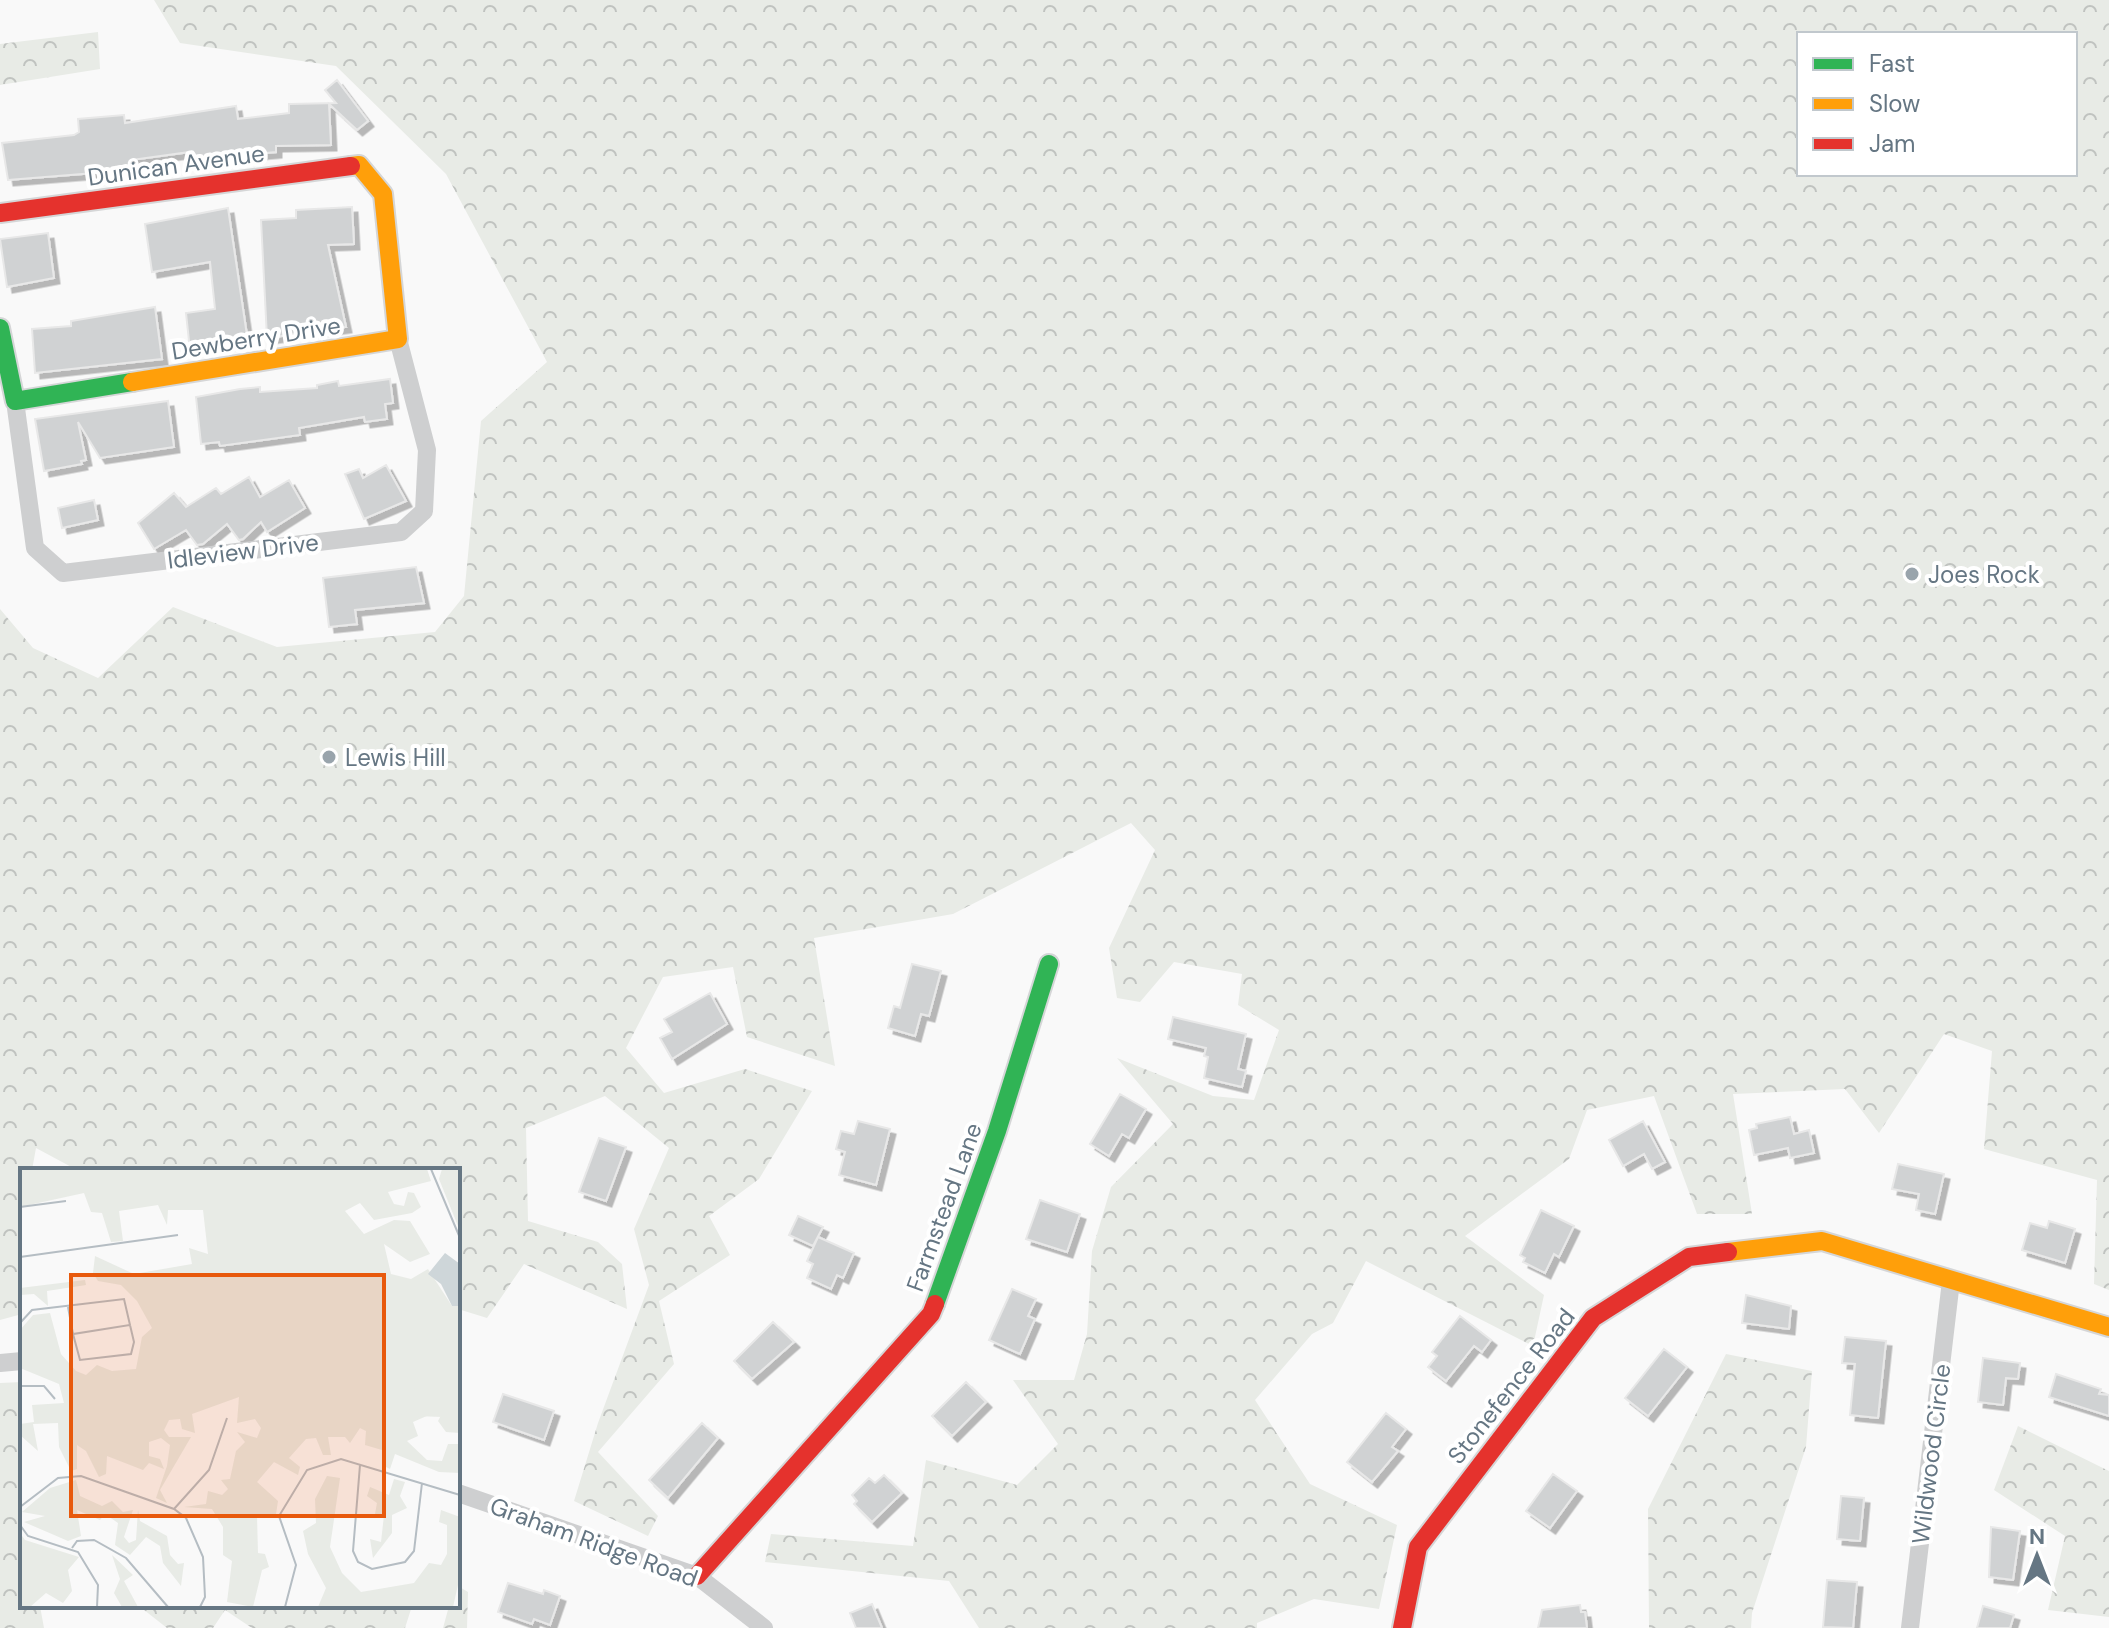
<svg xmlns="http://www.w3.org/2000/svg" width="2109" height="1628" viewBox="0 0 2109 1628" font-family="'DM Sans',sans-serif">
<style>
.forest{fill:url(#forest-crowns);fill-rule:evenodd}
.building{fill:#d0d2d3;stroke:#e8e8e8;stroke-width:2;filter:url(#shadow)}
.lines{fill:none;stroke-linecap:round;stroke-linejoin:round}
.fast-casing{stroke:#d5d6d7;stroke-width:22}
.slow-casing{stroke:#d5d6d7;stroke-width:22}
.jam-casing{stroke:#d5d6d7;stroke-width:22}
.street{stroke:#cecfd0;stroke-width:18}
.fast{stroke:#30b455;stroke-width:18}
.slow{stroke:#ff9f0a;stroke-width:18}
.jam{stroke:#e5322d;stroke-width:18}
.poi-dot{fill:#99a4ac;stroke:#fff;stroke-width:3}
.labels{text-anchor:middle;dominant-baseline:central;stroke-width:8;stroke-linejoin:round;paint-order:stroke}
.street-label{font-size:24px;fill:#657683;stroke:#fff}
.poi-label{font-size:24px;fill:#657683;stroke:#fff;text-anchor:start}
.inset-road{fill:none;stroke:#b5bdc3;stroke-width:2}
.view{fill:#e8590c;fill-opacity:0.15;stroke:#e8590c;stroke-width:4}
.inset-edge{fill:none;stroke:#657683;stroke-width:4}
</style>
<defs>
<pattern id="forest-crowns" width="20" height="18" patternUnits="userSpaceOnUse" patternTransform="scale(2)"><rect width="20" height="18" fill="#e8ebe6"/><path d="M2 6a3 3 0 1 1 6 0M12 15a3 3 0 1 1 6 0" fill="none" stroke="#c0c3c0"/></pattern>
<filter id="shadow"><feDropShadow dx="5.5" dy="5.5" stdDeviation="0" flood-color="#0004"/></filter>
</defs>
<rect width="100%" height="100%" fill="#f9f9f9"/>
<path class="forest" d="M154,0H2109V1290L2094,1284L2097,1180L1984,1149L1992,1051L1944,1034L1879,1133L1845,1089L1733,1094L1752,1214H1697L1654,1096L1587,1110L1569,1159L1465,1236L1544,1295L1533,1346L1366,1261L1333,1323L1312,1334L1255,1400L1310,1484L1397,1525L1379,1609L1314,1599L1257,1623V1628H979L949,1581L765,1562L771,1534L913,1546L926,1460L1017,1485L1058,1444L1013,1380H1074L1087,1334L1092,1251L1111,1187L1173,1124L1117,1058L1213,1096L1254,1100L1279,1030L1238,1005L1242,974L1174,962L1140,1002L1117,998L1109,948L1155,850L1131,823L953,914L814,938L835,1066L747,1037L733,967L663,977L626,1048L664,1093L745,1069L812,1091L759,1179L709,1216L730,1255L659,1301L674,1364L598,1452L658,1516L648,1536L574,1501L598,1423L649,1285L634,1229L669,1148L605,1096L526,1128L528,1221L598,1242L622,1264L627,1309L524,1264L487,1318L458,1309V1170H77L36,1148L32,1170H22V1314L0,1320V609L33,648L98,678L173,607L277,647L435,632L464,596L481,421L547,362L446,174L336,66L180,43ZM1799,34H2075V174H1799Z
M98,32L100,69L0,85V44Z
M1726,1354L1812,1371L1806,1447L1752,1613L1751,1628H1649L1648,1509Z
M22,1382V1606H40L44,1628H0V1383Z
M2018,1426L2109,1471V1617L2048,1610L2065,1536L1994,1490Z
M458,1586L468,1592L467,1628H443L449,1606H458Z
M139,1606H412L405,1628H252L225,1610L213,1628H167Z"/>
<path class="building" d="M337,80L368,121L357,130L329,104L331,145L276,146V152L191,160L190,152L131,160L132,170L8,180L2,143L74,135L79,132L78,119L124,115L125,123L236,106L238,119L289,113V104L336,103L325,90Z
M352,207L354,244L328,245L346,327L267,338L261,220L296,218V210Z
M228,208L248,342L190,350L186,313L215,309L210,262L152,272L145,224Z
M48,233L54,278L7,287L0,239Z
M155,307L162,359L35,373L32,329L71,326V321Z
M390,379L393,403L385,404L387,419L365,422L364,417L299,428L300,435L220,446L219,442L201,444L196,397L240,389L260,387V392L317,388V385L338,381L339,386Z
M168,401L174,447L100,458L78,422L86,460L81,461L82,464L44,471L35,419Z
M386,465L406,501L364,519L345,474L359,469L363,478Z
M249,477L260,497L289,480L305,508L267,532L261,522L243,539L239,540L227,524L203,544L197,545L186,530L154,549L138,523L174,493L186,507L216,488L221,494Z
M94,500L98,520L62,528L58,508Z
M416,567L424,603L355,610L357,624L329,627L323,578Z
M912,964L941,971L929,1016L921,1014L915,1036L888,1028L894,1006L900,1008Z
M710,993L727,1024L672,1059L660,1038L672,1032L664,1019Z
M1173,1017L1246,1034L1238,1069L1246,1071L1242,1087L1204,1078L1208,1057L1204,1056L1206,1048L1168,1039Z
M1120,1094L1146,1109L1129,1138L1122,1134L1109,1156L1090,1144Z
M1790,1117L1794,1134L1809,1130L1814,1153L1790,1158L1788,1148L1754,1155L1749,1130L1757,1128L1756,1124Z
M858,1121L890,1129L876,1185L839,1175L845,1152L836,1149L841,1131L854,1134Z
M1643,1121L1665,1162L1652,1169L1644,1154L1623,1166L1609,1140Z
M599,1138L626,1147L606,1201L579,1192Z
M1898,1164L1944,1174L1935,1214L1916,1210L1919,1194L1892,1189Z
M1040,1200L1080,1214L1067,1252L1026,1239Z
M1541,1210L1574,1226L1559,1257L1554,1254L1545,1273L1523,1262L1525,1258L1520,1255Z
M798,1216L823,1227L813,1246L789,1235Z
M2049,1221L2075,1229L2065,1263L2022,1250L2030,1223L2047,1228Z
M818,1237L854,1253L843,1278L837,1275L831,1289L807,1278L813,1264L807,1261Z
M1012,1289L1036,1299L1028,1316L1035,1319L1020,1354L989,1340Z
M1746,1295L1791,1306L1789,1329L1742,1323Z
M1460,1316L1491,1340L1482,1352L1474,1346L1446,1381L1428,1367L1437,1356L1432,1352Z
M773,1322L794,1342L752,1379L734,1361Z
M1845,1337L1886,1341L1878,1418L1850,1415L1855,1364L1842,1363Z
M1664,1349L1687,1367L1648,1416L1625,1398Z
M1983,1358L2020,1363L2018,1379L2006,1378L2003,1405L1978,1402Z
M2056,1374L2101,1389L2099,1394L2109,1395V1416L2049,1397Z
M966,1382L986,1402L952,1436L932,1416Z
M503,1394L554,1411L544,1440L493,1422Z
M1386,1413L1406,1429L1392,1447L1398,1451L1372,1482L1347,1462Z
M702,1423L718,1438L668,1498L649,1480Z
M1553,1474L1577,1491L1550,1528L1526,1511Z
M884,1475L902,1493L872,1522L854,1504L857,1501L852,1495L869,1478L875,1483Z
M1841,1496L1864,1498L1860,1541L1837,1539Z
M1991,1527L2020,1531L2013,1580L1989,1577Z
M1827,1580L1857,1582L1853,1628L1823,1627Z
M508,1583L543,1594L544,1590L560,1596L550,1625L534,1619L532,1624L498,1612Z
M872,1604L882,1628H856L850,1613Z
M1580,1605L1581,1612H1585L1587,1628H1538L1542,1610Z
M1983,1606L2014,1615L2010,1628H1977Z"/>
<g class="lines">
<defs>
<path id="fast" d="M0,328L15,401L132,382
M935,1304L997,1131L1049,964"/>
<path id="slow" d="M132,382L398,339L383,194L359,165L351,166
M1728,1252L1822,1241L2109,1327"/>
<path id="jam" d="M0,213L351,166
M697,1576L931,1314L935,1304
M1402,1628L1418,1547L1593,1318L1689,1257L1728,1252"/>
</defs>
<use href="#fast" class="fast-casing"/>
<use href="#slow" class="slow-casing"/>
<use href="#jam" class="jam-casing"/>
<path class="street" d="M15,401L35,548L63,573L401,532L424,511L427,450L398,339
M0,1363L22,1361
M458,1493L697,1576L764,1628
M1910,1628L1951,1281"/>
<use href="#fast" class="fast"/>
<use href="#slow" class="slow"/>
<use href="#jam" class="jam"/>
</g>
<g class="poi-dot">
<circle cx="1912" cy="574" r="8"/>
<circle cx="329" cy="757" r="8"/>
</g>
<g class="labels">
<g class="street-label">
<text transform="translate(176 165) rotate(-8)">Dunican Avenue</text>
<text transform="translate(256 338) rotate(-9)">Dewberry Drive</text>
<text transform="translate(243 551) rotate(-7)">Idleview Drive</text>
<text transform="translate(944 1207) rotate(-70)">Farmstead Lane</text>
<text transform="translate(1511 1386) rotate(-52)">Stonefence Road</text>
<text transform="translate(1931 1454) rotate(-83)">Wildwood Circle</text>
<text transform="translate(594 1542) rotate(20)">Graham Ridge Road</text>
</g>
<g class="poi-label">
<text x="1928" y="574">Joes Rock</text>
<text x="345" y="757">Lewis Hill</text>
</g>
</g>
<g transform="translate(20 1168)">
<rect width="440" height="440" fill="#f9f9f9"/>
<path d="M0,1H407L411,13L368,24L374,36L384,38L388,24L394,25L401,39L392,45L354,52L340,35L325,43L344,66L374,52L390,53L410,86L390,94L364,76L371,106L391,111L408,101L432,138H440V265L426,264L418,253L425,240L393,254L398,268L387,273L407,292L422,293L428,276H440V305L419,304L375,286L370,301L362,297V282L345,277L346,263L340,260L330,275L325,269H308L311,287H303L296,270L286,271L269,290L280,299L278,307L254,294L237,314L258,333L256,346L237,348L238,385L245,386L249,399L242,402L233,439L207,434L212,393L203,387V359L192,341L164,339L186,336L188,323L202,327L208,321L201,312L210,311L216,283L225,274L217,264L237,270L241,260L235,251L217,255L219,229L172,246L175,265L162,261L160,251L149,252L144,262L149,269H171L140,322L147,335L136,330L147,298L150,277L141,270L129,274V288L140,291L144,301L129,295L123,302L87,288L86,306L79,309L66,283L57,277V301L51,303L39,279L38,255L13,256L18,283L0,267V256L14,254L12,237L44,235L39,216L0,200V162L13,147L30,145L41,186L56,203L66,207L77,197L92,203L116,201L122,169L132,160L117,133L101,117L78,113L73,105L75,88L114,106L172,96L169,80L188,86L183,42H148L147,57L138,37L99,43L103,73L91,74L82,45L71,44L64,25L0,39ZM65,112L66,117L27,123L28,138L14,126L0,127V120ZM307,308L320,310L310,379L322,405L341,424L394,415L409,395L421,397L427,386V357L419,354L421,342L440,349V408L433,439H298L306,420L288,386L283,363L296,355L295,331ZM374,311L385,314L380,328L387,340L372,347V365L353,390L350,371L361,374L364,347L355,346L357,335L347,328L350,319L369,327ZM56,312L60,328L82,338L92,333L103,344L113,342L104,369L109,375L116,372L118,342L120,353L147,368L150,387L158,396L164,395L161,418L143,395L140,378L126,369L110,387L95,377L98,355L85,346L80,352L57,342L61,368L48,373L4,354L25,348L2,344L30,320ZM0,365L5,372L59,389L48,402L52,423L43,435L26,425L10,439L0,438ZM92,387L113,407L104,413L118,439H102L94,425L100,411Z" fill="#e8ebe6"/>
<path d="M422,1H438L440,63L419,11ZM409,170L440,175V257L437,237L429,235L422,249L396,248L383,266L366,258L393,239L396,196Z" fill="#e8ebe6"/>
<path d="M425,85L440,96V138H432L421,116L408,106Z" fill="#ced6d9"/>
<path class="inset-road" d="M411,1L440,70M0,39L46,33M0,89L158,67M0,155L12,142L104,131L110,157L53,166L48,139M53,166L60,192L111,186L114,174L110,157M0,218H24L35,231M340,297L333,383L338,394L352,401L385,394L394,383L402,315M0,339L38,310L61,308L154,341L166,350L183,389L185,429L180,439M154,341L189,302L207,250M0,357L8,368L58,384L78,417L77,439M52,380L57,373L74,372L106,390L148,439M265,439L276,397L259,348L287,302L321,291L440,327"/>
<path class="view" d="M51,107H364V348H51Z"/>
<rect width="440" height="440" class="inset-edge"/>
</g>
<rect x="1797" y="32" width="280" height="144" fill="#ffffff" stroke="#c1c8cd" stroke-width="2"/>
<rect x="1813" y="58" width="40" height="12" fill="#30b455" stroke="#c1c8cd" stroke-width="2"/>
<text x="1869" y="72" font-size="24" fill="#657683">Fast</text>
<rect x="1813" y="98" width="40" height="12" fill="#ff9f0a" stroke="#c1c8cd" stroke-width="2"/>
<text x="1869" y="112" font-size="24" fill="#657683">Slow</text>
<rect x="1813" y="138" width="40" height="12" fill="#e5322d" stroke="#c1c8cd" stroke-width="2"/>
<text x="1869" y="152" font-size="24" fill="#657683">Jam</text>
<g transform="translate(2037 1556)" stroke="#ffffff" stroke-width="6" paint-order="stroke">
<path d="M0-6L14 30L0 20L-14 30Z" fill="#657683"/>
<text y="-12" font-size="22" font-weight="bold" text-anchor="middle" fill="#657683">N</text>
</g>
</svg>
